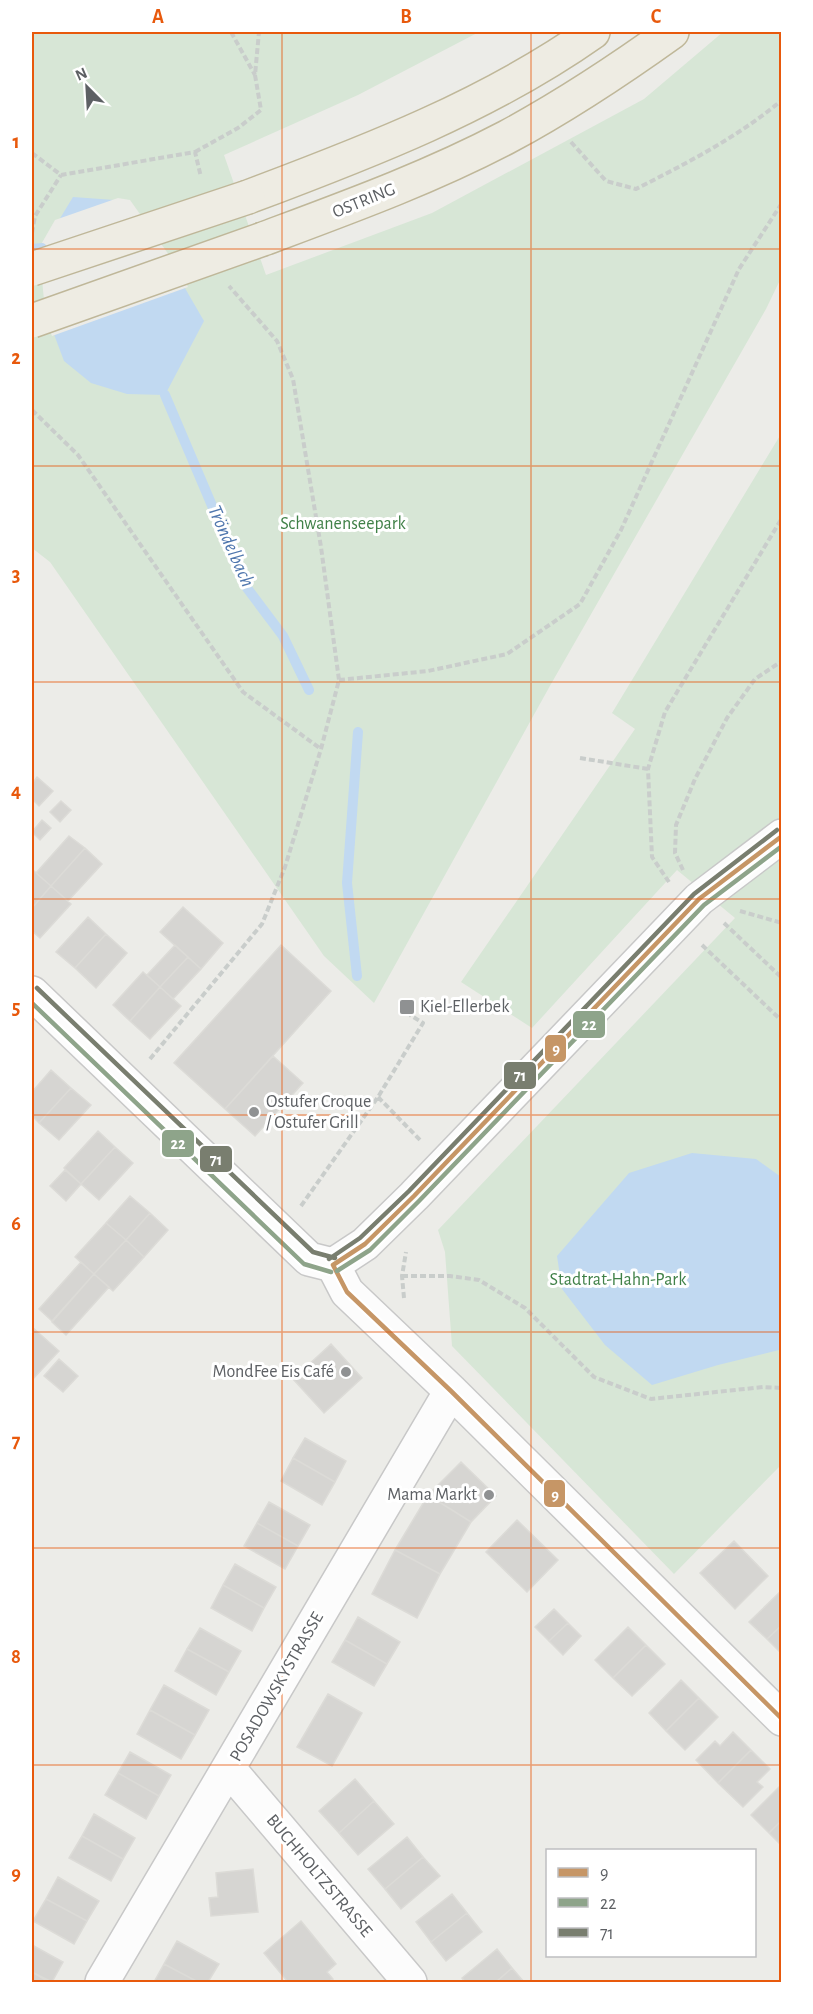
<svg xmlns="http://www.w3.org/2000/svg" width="813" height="2014" viewBox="0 0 813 2014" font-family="'Alegreya Sans',sans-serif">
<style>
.green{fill:#d7e6d6}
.water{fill:#c1d9f1}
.pier{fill:#ecece8}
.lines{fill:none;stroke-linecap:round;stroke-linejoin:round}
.stream{stroke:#c1d9f1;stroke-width:10}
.building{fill:#d6d5d2;stroke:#dcdbd7;stroke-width:1.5}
.street-casing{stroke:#c8c8c8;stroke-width:36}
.highway-casing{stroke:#bfb799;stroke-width:36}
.path{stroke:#c9cdcb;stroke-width:4;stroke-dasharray:6 3;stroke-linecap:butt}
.street{stroke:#fcfcfc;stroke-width:33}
.highway{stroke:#eeece3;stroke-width:33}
.highway-bridge-casing{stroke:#bfb799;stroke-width:36;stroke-linecap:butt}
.highway-bridge{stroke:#eeece3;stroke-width:33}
.bus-1-casing{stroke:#fff;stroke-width:9}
.bus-2-casing{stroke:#fff;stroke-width:9}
.bus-3-casing{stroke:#fff;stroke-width:9}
.bus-1{stroke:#c69666;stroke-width:4.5}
.bus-2{stroke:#8ea48a;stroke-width:4.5}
.bus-3{stroke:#797e6f;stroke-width:4.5}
.grid{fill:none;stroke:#e8590c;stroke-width:1.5;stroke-opacity:0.55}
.poi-dot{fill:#8f9192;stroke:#fff;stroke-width:2}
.labels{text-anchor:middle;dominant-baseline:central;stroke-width:6;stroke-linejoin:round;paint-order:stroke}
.street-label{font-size:18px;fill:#5d6064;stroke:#fff}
.park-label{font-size:18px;fill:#408148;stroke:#fff}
.poi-label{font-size:18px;fill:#5d6064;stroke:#fff;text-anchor:start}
.water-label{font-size:20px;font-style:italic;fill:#5077ae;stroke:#fff}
.line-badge{stroke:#fff;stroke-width:2}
.badge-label{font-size:16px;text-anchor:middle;font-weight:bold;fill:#fff}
.neatline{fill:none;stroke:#e8590c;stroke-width:2}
.grid-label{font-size:20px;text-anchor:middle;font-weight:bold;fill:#e8590c}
</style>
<rect width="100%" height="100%" fill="#ecece8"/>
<path class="green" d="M32,32H479L358,95L224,155L266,275L432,213L644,99L723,32H781V278L766,309L551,684L374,1003L324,956L50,562L32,548Z
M781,434V1465L674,1574L452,1346L445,1252L438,1230L735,918L677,870L532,1028L461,982L635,729L612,713Z"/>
<path class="water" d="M73,197L128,201L171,264L204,321L165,395L127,394L91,383L64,361L49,321L42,248Z
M692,1153L756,1159L781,1177V1351L779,1350L718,1365L652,1385L605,1345L562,1289L557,1256L629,1173Z"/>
<path class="pier" d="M118,198L130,200L174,262L188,287L52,336L46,321L39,248L55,220Z"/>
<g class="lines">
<path class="stream" d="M32,249L42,248
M165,395L247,588L283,636L309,690
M357,976L347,883L358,732"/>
</g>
<path class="building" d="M37,777L53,791L39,806L32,799V784Z
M61,801L71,810L60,822L50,812Z
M42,820L51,828L40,840L32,832Z
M69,836L85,848L51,886L36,873Z
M85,848L102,864L68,901L51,886Z
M34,871L51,886L32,908V873Z
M51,886L71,904L40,938L32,931V908Z
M183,907L223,943L201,969L160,932Z
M88,917L106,934L75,968L56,952Z
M106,934L127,953L96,988L75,968Z
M175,945L188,957L160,987L147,975Z
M281,945L331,991L225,1109L174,1063Z
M188,957L201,969L173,999L160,987Z
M143,972L160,987L130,1021L113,1005Z
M160,987L181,1006L150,1039L130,1021Z
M273,1056L303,1083L255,1136L225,1109Z
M51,1070L71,1088L39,1123L32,1116V1092Z
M71,1088L91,1105L59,1140L39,1123Z
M98,1131L115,1147L81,1184L64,1168Z
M115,1147L133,1163L99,1200L81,1184Z
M65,1170L81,1184L66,1201L50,1186Z
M130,1196L150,1213L126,1240L106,1223Z
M150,1213L168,1230L144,1257L126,1240Z
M106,1223L126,1240L94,1274L75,1257Z
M126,1240L144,1257L113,1291L94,1274Z
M81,1262L94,1274L52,1321L39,1309Z
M94,1274L109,1287L66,1335L52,1322Z
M32,1327L59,1351L33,1379L32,1378Z
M331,1344L362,1378L324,1413L293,1379Z
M59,1359L78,1376L63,1392L44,1376Z
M305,1438L346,1461L335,1482L293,1458Z
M293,1458L335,1482L322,1505L281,1481Z
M461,1462L496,1496L471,1522L428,1495Z
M428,1495L471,1522L440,1574L395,1550Z
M269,1502L310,1525L298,1546L257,1523Z
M517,1520L558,1560L527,1592L486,1552Z
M257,1523L298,1546L285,1569L244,1546Z
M734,1541L768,1576L735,1609L700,1573Z
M395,1550L440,1574L417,1618L372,1594Z
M235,1564L276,1587L264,1608L223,1585Z
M223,1585L264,1608L252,1631L211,1608Z
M782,1590V1625L767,1639L749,1622Z
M554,1609L568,1623L549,1641L535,1627Z
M358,1617L400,1642L387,1664L345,1640Z
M568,1623L581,1636L563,1655L549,1641Z
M782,1625V1654L767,1639Z
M628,1627L646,1645L613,1678L595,1660Z
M200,1628L241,1651L229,1672L187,1649Z
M345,1640L387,1664L374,1686L332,1662Z
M646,1645L665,1664L632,1696L613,1678Z
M187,1649L229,1672L216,1695L175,1671Z
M681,1680L699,1698L666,1731L649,1713Z
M164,1685L209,1710L195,1735L150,1710Z
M328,1694L362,1713L332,1766L297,1747Z
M699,1698L718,1717L685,1750L666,1731Z
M150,1710L195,1735L181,1759L137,1734Z
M733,1732L751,1750L718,1783L696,1760L715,1741L720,1746Z
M751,1750L770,1769L757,1782L763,1787L743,1807L718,1783Z
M130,1752L171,1775L159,1796L118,1773Z
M118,1773L159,1796L146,1819L105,1795Z
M355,1779L374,1801L339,1833L319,1811Z
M782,1784V1820L769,1833L751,1815Z
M374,1801L394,1824L358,1855L339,1833Z
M94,1814L135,1838L123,1859L82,1836Z
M782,1820V1846L769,1833Z
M82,1836L123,1859L111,1881L69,1858Z
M407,1837L423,1857L385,1889L368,1869Z
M423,1857L440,1876L401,1909L385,1889Z
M253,1869L258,1912L211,1916L209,1898L218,1897L216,1873Z
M58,1877L99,1901L87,1921L46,1899Z
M452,1894L467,1913L431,1942L416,1922Z
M46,1899L87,1921L74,1944L33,1921Z
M467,1913L482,1932L446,1961L431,1942Z
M301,1921L336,1964L327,1972L333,1979L328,1982H288L264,1953Z
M177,1941L219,1964L208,1982H198L164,1964Z
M32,1945L63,1962L52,1982L32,1972Z
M497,1949L512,1968L496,1982H465L462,1978Z
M164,1964L198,1982H154Z
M512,1968L524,1982H496Z
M32,1972L49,1982H32Z"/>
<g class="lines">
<defs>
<path id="street" d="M32,993L309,1259L333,1265
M333,1265L347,1292L451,1391L782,1719
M333,1265L365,1244L414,1196L699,899L782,836
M229,1769L410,1982
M102,1982L451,1391"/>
<path id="highway" d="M248,197C368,152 488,106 593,32
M263,239C346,208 429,178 507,137C565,106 619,70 672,32"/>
</defs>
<use href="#street" class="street-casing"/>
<use href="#highway" class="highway-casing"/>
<path class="path" d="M231,32L255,75
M571,142L606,181L636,189C687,163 738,137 782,100
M195,152L238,128L261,110L255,75L259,32
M32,153L61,175L195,152L201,177
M32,233L35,216L61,175
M32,410L78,455L243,692L321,749
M339,680L428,671L507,654L580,604L621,530L739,269L782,203
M580,758L648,769
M683,870L675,853L676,825L695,779L727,718L755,679L782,661
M669,882L652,857L648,769L665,712L782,518
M740,911L782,923
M724,923L782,978
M702,945L782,1021
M150,1059L262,924L285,867L321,749L339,680L321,547L293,379L277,341L229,286
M378,1097L422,1142
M301,1206L378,1097L423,1023L410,1015
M402,1276H450L479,1280L525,1308L594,1377L651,1399L763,1387L782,1388
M404,1298L402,1276L406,1252"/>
<use href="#street" class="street"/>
<use href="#highway" class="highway"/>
<defs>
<path id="highway-bridge" d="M32,269L248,197
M32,321L263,239"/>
</defs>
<use href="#highway-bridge" class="highway-bridge-casing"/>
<use href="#highway-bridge" class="highway-bridge"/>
<defs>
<path id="bus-1" d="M333,1265L347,1292L451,1391L782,1719
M333,1265L365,1244L414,1196L699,899L782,836"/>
<path id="bus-2" d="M32,1003L304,1264L331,1272
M337,1271L370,1250L419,1201L704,905L782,846"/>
<path id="bus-3" d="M37,988L313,1252L335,1258
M329,1259L360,1238L409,1191L694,894L777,830"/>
</defs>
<use href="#bus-1" class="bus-1-casing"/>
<use href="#bus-2" class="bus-2-casing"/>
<use href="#bus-3" class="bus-3-casing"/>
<use href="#bus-1" class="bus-1"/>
<use href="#bus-2" class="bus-2"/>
<use href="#bus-3" class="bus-3"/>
</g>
<path class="grid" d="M282,32V1982M531,32V1982M32,249H782M32,466H782M32,682H782M32,899H782M32,1115H782M32,1332H782M32,1548H782M32,1765H782"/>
<g class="poi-dot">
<rect x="399" y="999" width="16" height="16" rx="3"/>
<circle cx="254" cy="1112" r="6"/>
<circle cx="346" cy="1372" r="6"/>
<circle cx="489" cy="1495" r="6"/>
</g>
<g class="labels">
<g class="street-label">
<text transform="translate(364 201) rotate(-22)">OSTRING</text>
<text transform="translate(277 1687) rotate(-60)">POSADOWSKYSTRASSE</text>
<text transform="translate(319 1876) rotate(50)">BUCHHOLTZSTRASSE</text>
</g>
<g class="park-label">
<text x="343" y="524">Schwanenseepark</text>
<text x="618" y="1280">Stadtrat-Hahn-Park</text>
</g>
<g class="poi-label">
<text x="420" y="1007">Kiel-Ellerbek</text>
<text x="266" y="1102">Ostufer Croque<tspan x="266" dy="21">/ Ostufer Grill</tspan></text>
<text x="334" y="1372" text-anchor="end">MondFee Eis Café</text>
<text x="477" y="1495" text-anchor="end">Mama Markt</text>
</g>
<g class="water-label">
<text transform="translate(231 546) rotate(66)">Tröndelbach</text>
</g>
</g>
<g class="line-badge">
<rect x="572" y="1010" width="34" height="29" rx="6" fill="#8ea48a"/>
<rect x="544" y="1034" width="23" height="29" rx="6" fill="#c69666"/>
<rect x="503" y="1061" width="34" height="29" rx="6" fill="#797e6f"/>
<rect x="161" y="1129" width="34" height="29" rx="6" fill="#8ea48a"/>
<rect x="199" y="1145" width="34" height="28" rx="6" fill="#797e6f"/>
<rect x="543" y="1479" width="23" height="29" rx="6" fill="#c69666"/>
</g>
<g class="badge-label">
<text x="589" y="1030">22</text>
<text x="556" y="1054">9</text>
<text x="520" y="1081">71</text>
<text x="178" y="1149">22</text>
<text x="216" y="1165">71</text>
<text x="555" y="1500">9</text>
</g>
<rect width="813" height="2014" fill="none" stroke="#ffffff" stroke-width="66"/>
<rect x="546" y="1849" width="210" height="108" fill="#ffffff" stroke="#bebfc1" stroke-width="1.5"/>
<rect x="558" y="1868" width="30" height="9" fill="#c69666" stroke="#bebfc1" stroke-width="1.5"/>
<text x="600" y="1879" font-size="18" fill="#5d6064">9</text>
<rect x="558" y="1898" width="30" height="9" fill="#8ea48a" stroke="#bebfc1" stroke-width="1.5"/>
<text x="600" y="1909" font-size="18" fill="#5d6064">22</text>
<rect x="558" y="1928" width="30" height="9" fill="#797e6f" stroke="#bebfc1" stroke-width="1.5"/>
<text x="600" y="1939" font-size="18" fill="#5d6064">71</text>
<g transform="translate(87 87) rotate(336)" stroke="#ffffff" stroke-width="4.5" paint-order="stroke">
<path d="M0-4.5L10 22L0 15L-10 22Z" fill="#5d6064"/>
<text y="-9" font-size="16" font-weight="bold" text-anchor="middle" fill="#5d6064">N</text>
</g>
<rect x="33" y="33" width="747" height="1948" class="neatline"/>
<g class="grid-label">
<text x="158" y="23">A</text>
<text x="406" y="23">B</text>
<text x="656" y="23">C</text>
<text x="16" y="148">1</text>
<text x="16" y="364">2</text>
<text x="16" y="581">3</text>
<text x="16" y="797">4</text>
<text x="16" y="1014">5</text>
<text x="16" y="1230">6</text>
<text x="16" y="1447">7</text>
<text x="16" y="1663">8</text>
<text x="16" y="1880">9</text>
</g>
</svg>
